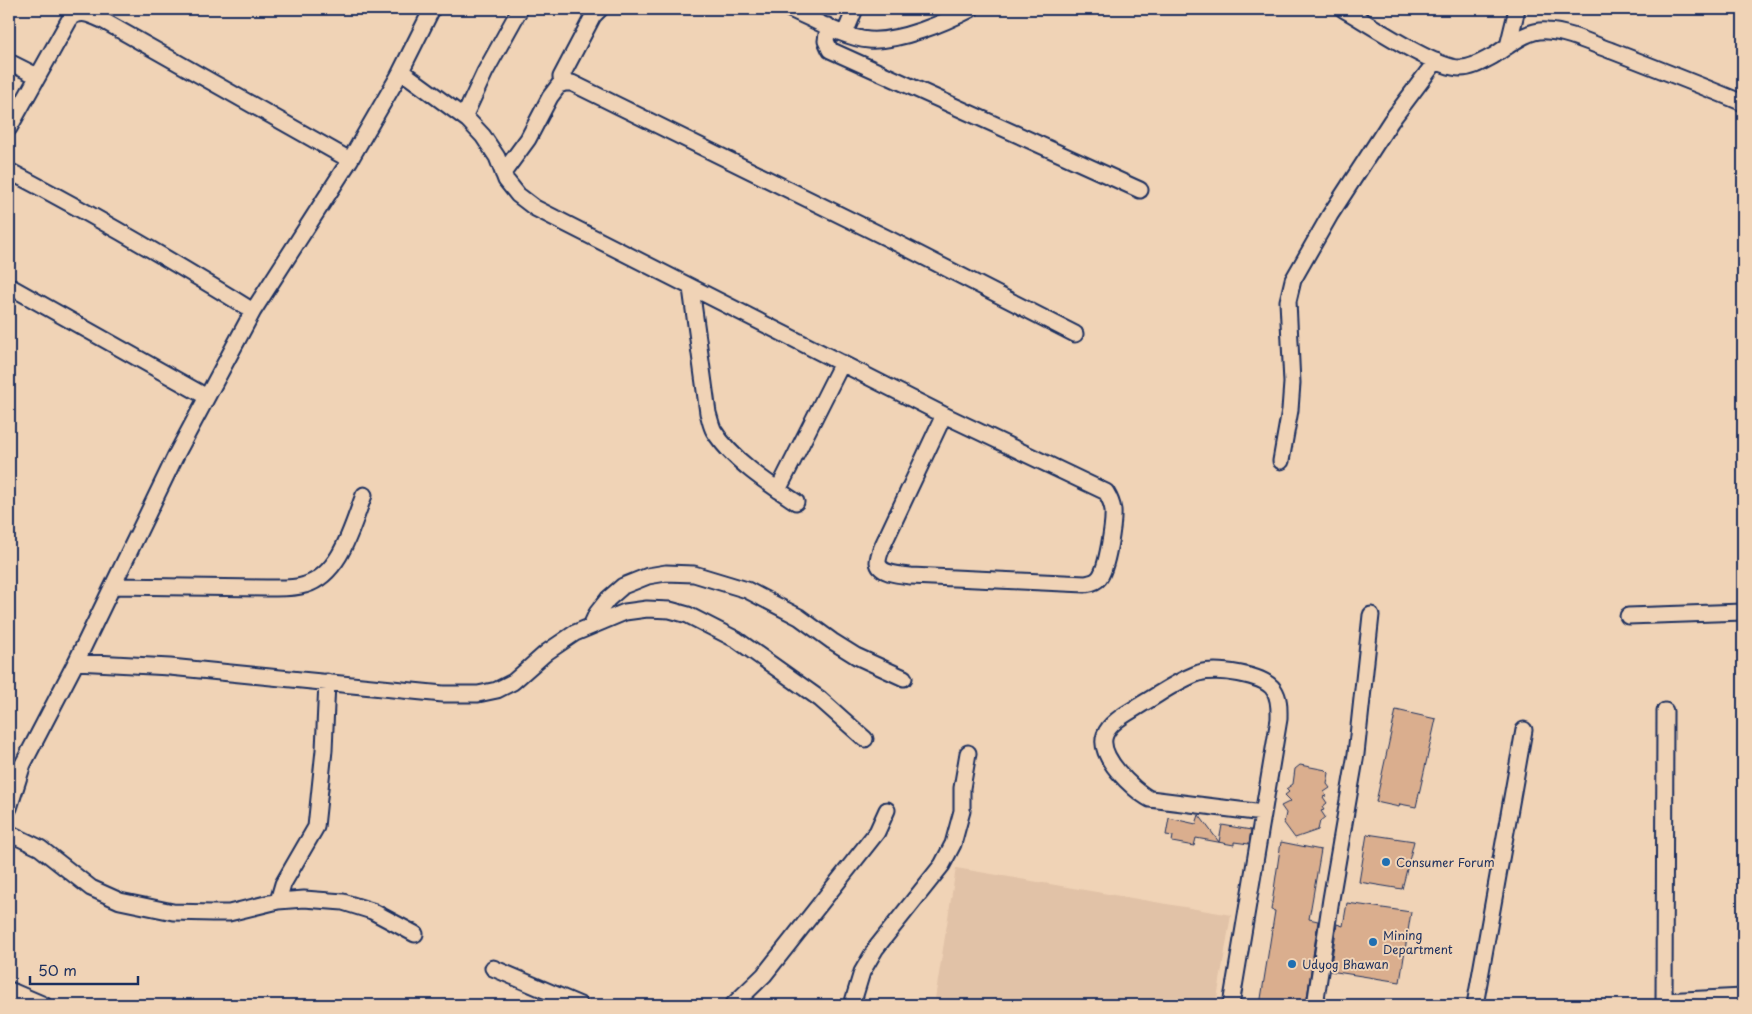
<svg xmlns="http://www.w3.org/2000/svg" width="1752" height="1014" viewBox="0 0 1752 1014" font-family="'Playpen Sans',sans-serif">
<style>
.built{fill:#e1c2a7}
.building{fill:#daae8e;stroke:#1b2f5e}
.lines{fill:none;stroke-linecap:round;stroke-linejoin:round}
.minor-casing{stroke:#1b2f5e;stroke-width:19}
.minor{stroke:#f0d3b6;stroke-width:15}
.poi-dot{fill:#1f6fb2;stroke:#f0d3b6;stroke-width:2}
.labels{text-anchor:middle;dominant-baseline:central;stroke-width:4;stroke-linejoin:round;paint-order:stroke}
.poi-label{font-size:12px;fill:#1b2f5e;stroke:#f0d3b6;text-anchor:start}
</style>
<rect width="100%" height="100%" fill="#f0d3b6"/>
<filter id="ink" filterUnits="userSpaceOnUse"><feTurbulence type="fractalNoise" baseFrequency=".02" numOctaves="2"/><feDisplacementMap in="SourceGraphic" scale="10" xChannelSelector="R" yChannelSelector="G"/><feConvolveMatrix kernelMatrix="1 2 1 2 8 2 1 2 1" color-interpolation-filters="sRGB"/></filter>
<g filter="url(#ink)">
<path class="built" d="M956,868L1231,915L1216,1005H934Z"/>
<path class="building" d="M1396,710L1436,719L1416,807L1400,804L1399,807L1376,802Z
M1300,765L1326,770L1329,773L1327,784L1330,788L1324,792L1326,796L1323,797L1327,803L1322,807L1324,810L1321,811L1325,817L1320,821L1318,830L1295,838L1284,823L1286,813L1281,806L1291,801L1285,795L1289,792L1286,789L1293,784L1295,769Z
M1199,815L1219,842L1222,825L1251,830L1249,844L1234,842V845L1196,838L1194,846L1172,842L1173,836L1166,835L1169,818L1196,824Z
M1367,834L1414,841L1402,889L1359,882Z
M1281,842L1321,850L1309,919L1318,921L1306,1005H1260L1275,911L1271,910Z
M1347,903L1411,912L1400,982L1330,971L1337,924L1343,926Z"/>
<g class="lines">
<defs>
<path id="minor" d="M790,9C813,19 844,38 869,40C899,42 944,23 971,9
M1343,9C1368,23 1436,69 1461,68C1473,68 1483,61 1493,56C1509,46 1527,29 1547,31C1569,32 1592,44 1612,51C1656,68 1700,85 1743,103
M828,26L826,41L830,50L1140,190
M845,33L855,9
M1508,46L1517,9
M9,62L37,76
M401,71L468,120L483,136L497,157L506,180L518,195L535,208L944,415L1106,492C1109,497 1112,503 1113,510C1114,523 1107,569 1099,578C1095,583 1090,583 1085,584L911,576C902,575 879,574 878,562C878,556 881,550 883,545L944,415
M561,77L593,16L600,9
M464,117L485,72L520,9
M9,128L71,17C82,10 91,15 102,20L350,160
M9,171C92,214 174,262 253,311
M503,173L528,139L550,97L559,85L565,83H572L889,239L1075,334
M9,286L207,397
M691,288L708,413C710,419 711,426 714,431C731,459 769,484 796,502
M1281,461L1290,410L1292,383L1288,301L1293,280L1330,215L1391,121L1436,61
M778,490L842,363
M113,586L266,588C279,588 293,589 305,585C341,574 352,526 364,495
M1628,616L1743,612
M591,626L597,613L608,599L623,586L648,576L666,573L694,574L747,590L799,617L832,641L856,656L904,678
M76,662L170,667L443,694H478L497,690L513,682L547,652L575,633L625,612L647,609L670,610L688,615L737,640L820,699L865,739
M9,808L23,764L76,662L176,455L253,311L350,160L398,77L432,9
M9,833L40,848L91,888L120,901L173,912L212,913H229L278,901L304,899L343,902L372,911L415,934
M278,901L283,884L316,827L324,750L327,682
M493,968L580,1005
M9,990L44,1005
M1664,1001L1743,997
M733,1005L764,975L877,832L887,810
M852,1005L862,972L876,948L942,865L953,844L962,811V788L968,753
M1231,1005L1279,719C1279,710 1280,699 1274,690C1264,674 1216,668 1199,673C1178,680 1161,693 1142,704C1130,712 1110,721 1105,735C1097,756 1133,790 1150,799L1263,813
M1315,1005L1331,899L1356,754L1371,615
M1475,1005L1524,730
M1664,1005L1665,711"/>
</defs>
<use href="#minor" class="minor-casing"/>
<use href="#minor" class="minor"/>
</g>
</g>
<g class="poi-dot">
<circle cx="1386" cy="862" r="5"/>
<circle cx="1373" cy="942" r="5"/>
<circle cx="1292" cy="964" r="5"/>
</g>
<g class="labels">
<g class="poi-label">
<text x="1396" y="862">Consumer Forum</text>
<text x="1383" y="935">Mining<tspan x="1383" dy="14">Department</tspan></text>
<text x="1302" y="964">Udyog Bhawan</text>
</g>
</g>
<rect width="1752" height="1014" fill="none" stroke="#f0d3b6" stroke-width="30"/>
<rect x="15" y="15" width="1722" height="984" fill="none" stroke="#1b2f5e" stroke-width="2" filter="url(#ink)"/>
<path d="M30 976v8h108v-8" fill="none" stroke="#1b2f5e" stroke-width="2.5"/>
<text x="38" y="976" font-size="15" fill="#1b2f5e" stroke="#f0d3b6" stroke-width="4" paint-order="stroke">50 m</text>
</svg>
